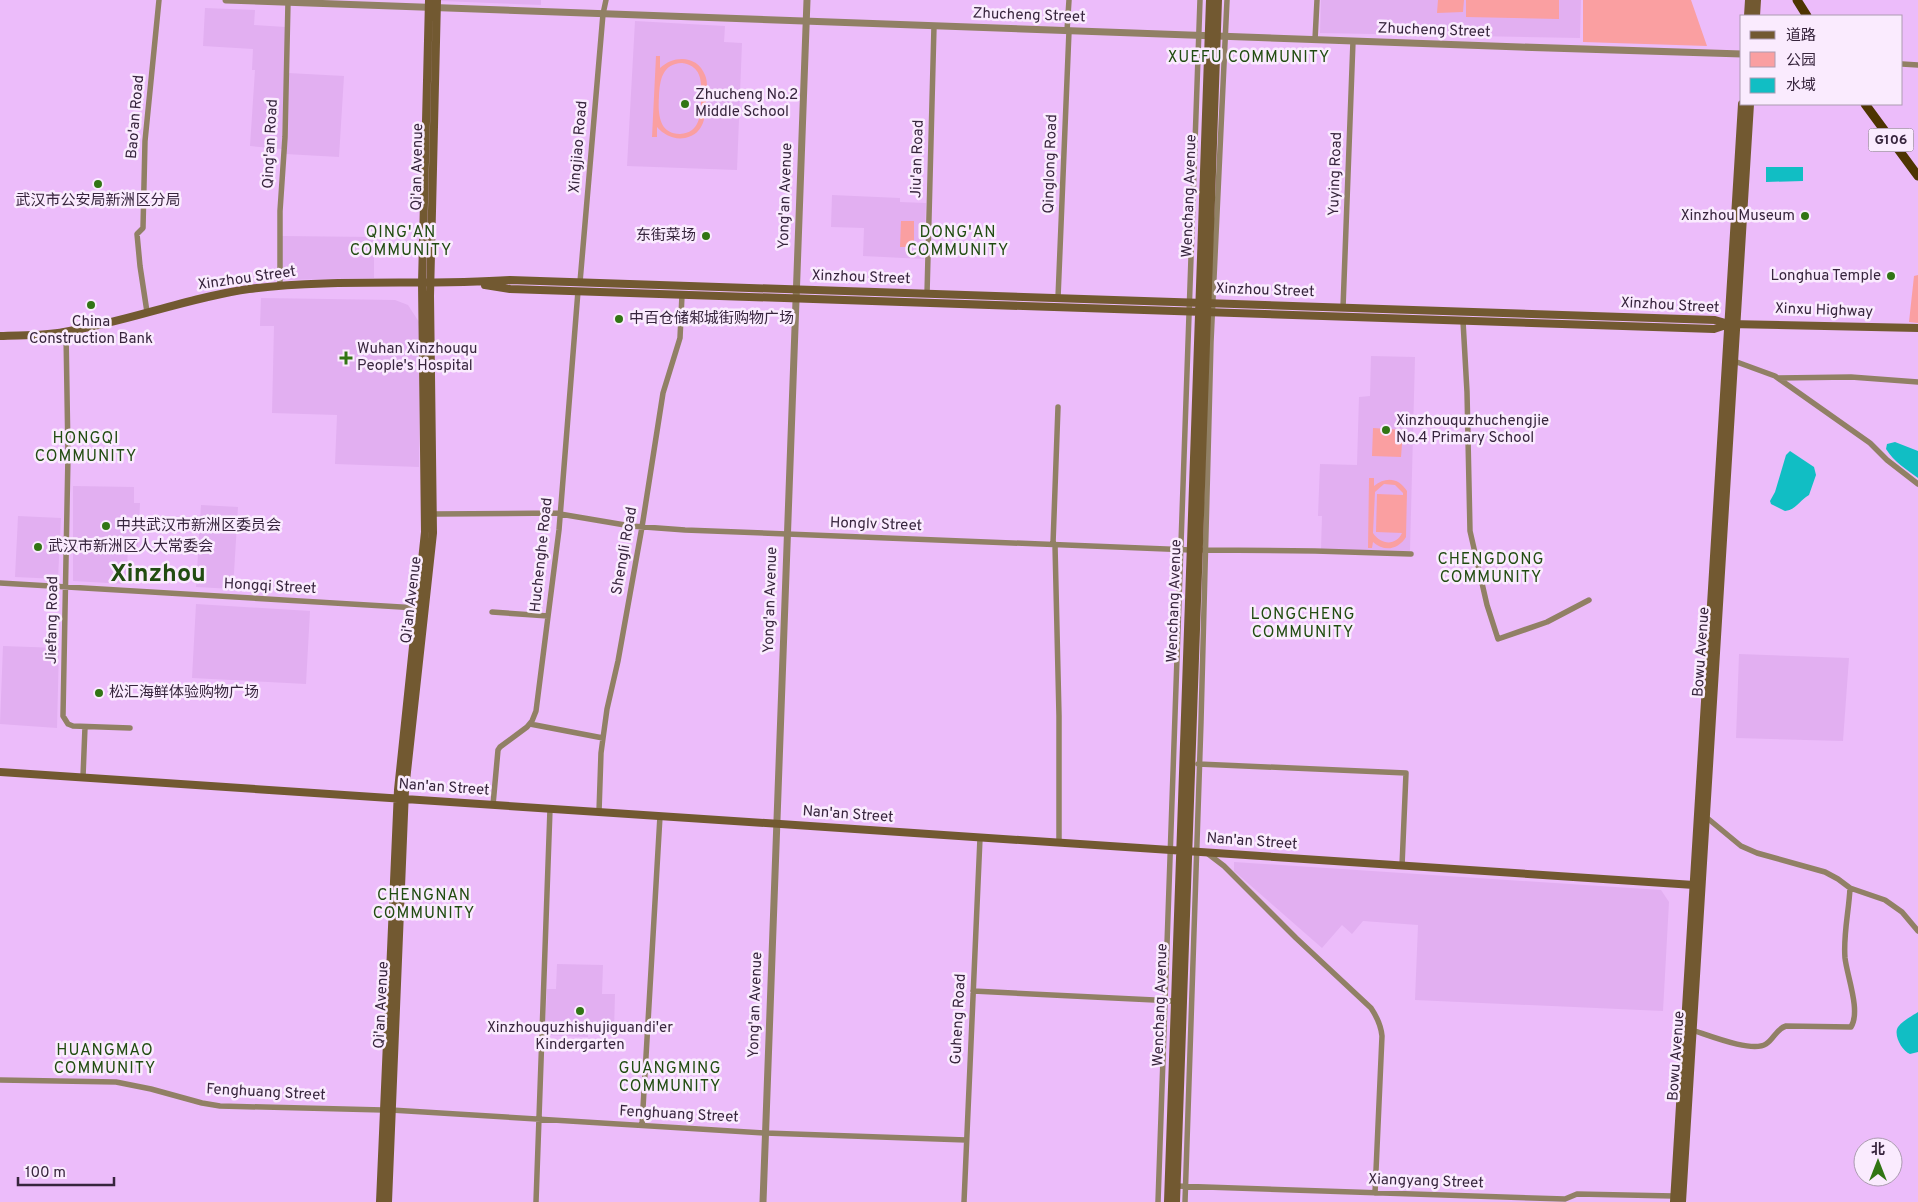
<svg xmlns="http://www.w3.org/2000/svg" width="1918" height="1202" viewBox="0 0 1918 1202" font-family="Overpass,'Noto Sans SC',sans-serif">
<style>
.built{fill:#e2aff1}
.green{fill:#fa9fa1;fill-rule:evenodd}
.water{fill:#11bec4}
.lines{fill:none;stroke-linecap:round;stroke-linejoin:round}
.minor{stroke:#918065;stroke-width:5.5}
.tertiary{stroke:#918065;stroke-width:7}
.secondary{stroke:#725931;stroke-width:8}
.trunk{stroke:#4e3402;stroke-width:9}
.poi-dot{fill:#317514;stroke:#faebfe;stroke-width:2}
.labels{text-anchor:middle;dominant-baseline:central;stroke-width:5;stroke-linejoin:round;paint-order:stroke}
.shield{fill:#faebfe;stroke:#726077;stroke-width:1}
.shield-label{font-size:14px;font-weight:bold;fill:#37253d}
.street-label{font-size:15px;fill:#37253d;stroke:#faebfe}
.poi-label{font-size:15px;fill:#37253d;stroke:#faebfe;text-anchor:start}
.neighbourhood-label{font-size:16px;letter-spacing:1px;fill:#214c11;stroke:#faebfe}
.town-label{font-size:25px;font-weight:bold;fill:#214c11;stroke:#faebfe}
</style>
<rect width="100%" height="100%" fill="#ecbcfa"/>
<path class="built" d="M441,0H541V5L441,1Z
M1321,0H1581L1580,38L1320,33Z
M205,8L255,10L254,25L286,27L282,149L250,146L255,70H252L253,49L203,46Z
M635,21L725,26L724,42L742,43L737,170L627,166Z
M288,73L344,76L339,157L285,154Z
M832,195L900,198V202L926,203L924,259L863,256L864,228L831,227Z
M281,236L374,237V278L282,280Z
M261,298L395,300L408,305L419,322V467L335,464L337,415L272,413L274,326H260Z
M1371,356L1415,357L1410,551L1321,549L1322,516H1318L1320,464L1357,465L1359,397L1370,396Z
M73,486L134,487V503H140L138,549H128L126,584L73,581Z
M201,505L238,507L233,589L196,587Z
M18,516L61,518L58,579L15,577Z
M196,604L310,611L306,684L192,678Z
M3,646L59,648L57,728L0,724Z
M1739,654L1849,658L1843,741L1736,738Z
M1234,862L1661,890L1669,902L1663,1011L1415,1000L1418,925L1363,921L1352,934L1342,925L1322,948L1234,871Z
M557,964L603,965L602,994H615L614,1031L588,1029V1037L545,1035L547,989H556Z"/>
<path class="green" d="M1438,0H1464L1463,12L1437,13Z
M1466,0H1559V19L1466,17Z
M1583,0H1691L1707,46L1583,42Z
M656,56H660V68C674,55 697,55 705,75C708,82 707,90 706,98C706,115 705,134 685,138C674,140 664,135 657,127V137H652ZM682,63C702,66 702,82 701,99C701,114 700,133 680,134C658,134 658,112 659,96C660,80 662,64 682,63Z
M901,221H914V247H900Z
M1918,275V323L1909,322L1914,276Z
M1373,428L1403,430L1401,457L1372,456Z
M1369,478H1374V486C1386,476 1399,478 1407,491L1406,537C1398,550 1384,552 1373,542L1372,548H1368ZM1384,484L1395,485L1403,493V495L1377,494L1376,532L1402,533C1396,546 1381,545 1373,533L1375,492Z"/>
<path class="water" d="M1766,167H1803V181L1766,182Z
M1895,442L1918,451V478C1906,469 1894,462 1886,449L1887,444Z
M1790,451L1814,467L1816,475L1809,495C1800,500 1796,510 1785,511L1771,504L1770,501L1775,492L1786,455Z
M1918,1012V1052L1910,1054C1902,1051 1893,1035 1898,1027C1902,1021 1912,1016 1918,1012Z"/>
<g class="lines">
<path class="minor" d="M1067,31L1069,0
M1315,40L1317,0
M1902,64L1918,65
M580,282L603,14L606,0
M280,286V211L285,137L288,2
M927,294L934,26
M1058,298L1069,31
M1343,308L1353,41
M147,312L140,266L137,234L143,228L145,141L159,0
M1463,321L1467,392L1470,531L1487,605L1498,639L1547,622L1589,600
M66,332L68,455L63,716L68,724L73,726L130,728
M1734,361L1775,376L1870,443L1887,460L1918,484
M1778,378L1851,377L1918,382
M434,514L560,513
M560,514L631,526L685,530L1191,550
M1053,544L1058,407
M1055,545L1059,716V843
M1203,550L1315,551L1411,554
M0,583L418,608
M492,612L548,616
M530,724L603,738
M1198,764L1406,773L1402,866
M83,777L85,727
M493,805L498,750L500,747L527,727L532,721L536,711L559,530L578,291
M599,812L601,753L607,709L618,661L642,527L663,393L680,338L682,295
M1706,817L1741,846L1757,853L1825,872L1838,879L1850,888L1885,900L1902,912L1918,931
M1207,853L1224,866L1296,938L1371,1008C1377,1017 1381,1025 1382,1036L1375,1193
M973,991L1175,1001
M1692,1030C1708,1035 1752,1053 1766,1044C1774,1039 1776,1029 1786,1026L1851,1027C1861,1011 1847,976 1845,958C1843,935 1849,911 1850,888
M0,1080L116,1082L151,1089L202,1103L220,1106L383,1110
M391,1110L765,1133L966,1140
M642,1125L660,816
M1176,1186L1565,1199L1577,1194L1674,1196
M536,1202L550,809
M964,1202L980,838
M1158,1202L1200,0
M1185,1202L1201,722L1211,342L1227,0"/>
<path class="tertiary" d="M226,0L1520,47L1742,54
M763,1202L807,0"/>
<path class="secondary" d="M1748,16L1749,0
M1756,16L1757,0
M485,285L510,289L1714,329L1729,324
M0,336C21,335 44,336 64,332C127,322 186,298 249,289C335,278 424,286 510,280L1715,320L1729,324L1918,328
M0,772L1694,885
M380,1202L398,790L425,532L422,283L429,0
M388,1202L405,790L433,533L430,296L437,0
M1168,1202L1210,0
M1176,1202L1218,0
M1674,1202L1742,104
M1682,1202L1750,104"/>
<path class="trunk" d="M1797,0L1807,16
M1865,104L1918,176"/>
</g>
<g class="poi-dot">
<circle cx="685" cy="104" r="5"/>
<circle cx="98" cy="184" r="5"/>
<circle cx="1805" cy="216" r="5"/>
<circle cx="706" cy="236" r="5"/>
<circle cx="1891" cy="276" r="5"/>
<circle cx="91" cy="305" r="5"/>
<circle cx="619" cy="319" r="5"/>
<path d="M343.5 350.5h5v5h5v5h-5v5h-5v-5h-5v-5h5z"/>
<circle cx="1386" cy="430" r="5"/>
<circle cx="106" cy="526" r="5"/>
<circle cx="38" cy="547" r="5"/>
<circle cx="99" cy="693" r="5"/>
<circle cx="580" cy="1011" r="5"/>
</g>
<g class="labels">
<rect class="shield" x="1868.5" y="128.5" width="45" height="23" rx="4"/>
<g class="shield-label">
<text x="1891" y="140">G106</text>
</g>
<g class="street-label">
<text transform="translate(1029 16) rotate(2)">Zhucheng Street</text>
<text transform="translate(1434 31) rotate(2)">Zhucheng Street</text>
<text transform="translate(136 117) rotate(-85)">Bao'an Road</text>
<text transform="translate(271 144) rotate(-87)">Qing'an Road</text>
<text transform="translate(579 147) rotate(-85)">Xingjiao Road</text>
<text transform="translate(918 159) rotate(-88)">Jiu'an Road</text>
<text transform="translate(1051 164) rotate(-88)">Qinglong Road</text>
<text transform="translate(418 167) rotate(-89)">Qi'an Avenue</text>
<text transform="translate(1336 174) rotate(-88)">Yuying Road</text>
<text transform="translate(786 196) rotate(-88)">Yong'an Avenue</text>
<text transform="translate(1190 196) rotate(-88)">Wenchang Avenue</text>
<text transform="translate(861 278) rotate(2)">Xinzhou Street</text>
<text transform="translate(247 279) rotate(-8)">Xinzhou Street</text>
<text transform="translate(1265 291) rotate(2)">Xinzhou Street</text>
<text transform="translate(1670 306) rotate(3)">Xinzhou Street</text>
<text transform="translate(1824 311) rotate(2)">Xinxu Highway</text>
<text transform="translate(876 525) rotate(2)">Honglv Street</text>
<text transform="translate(625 551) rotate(-80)">Shengli Road</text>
<text transform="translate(542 555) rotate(-84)">Huchenghe Road</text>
<text transform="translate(270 587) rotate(3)">Hongqi Street</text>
<text transform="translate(412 600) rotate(-83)">Qi'an Avenue</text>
<text transform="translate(771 600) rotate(-88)">Yong'an Avenue</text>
<text transform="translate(1175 601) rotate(-88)">Wenchang Avenue</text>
<text transform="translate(53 620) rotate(-89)">Jiefang Road</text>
<text transform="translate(1702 652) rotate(-86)">Bowu Avenue</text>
<text transform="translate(444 788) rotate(4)">Nan'an Street</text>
<text transform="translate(848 815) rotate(4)">Nan'an Street</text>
<text transform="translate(1252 842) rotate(4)">Nan'an Street</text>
<text transform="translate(382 1005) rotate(-87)">Qi'an Avenue</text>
<text transform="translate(756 1005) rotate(-88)">Yong'an Avenue</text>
<text transform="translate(1161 1005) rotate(-88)">Wenchang Avenue</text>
<text transform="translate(959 1019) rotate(-87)">Guheng Road</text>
<text transform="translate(1677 1056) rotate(-86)">Bowu Avenue</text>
<text transform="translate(266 1093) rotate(3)">Fenghuang Street</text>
<text transform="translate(679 1115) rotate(3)">Fenghuang Street</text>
<text transform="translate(1426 1182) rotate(2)">Xiangyang Street</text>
</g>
<g class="poi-label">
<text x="695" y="95">Zhucheng No.2<tspan x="695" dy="17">Middle School</tspan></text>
<text x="98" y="201" text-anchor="middle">武汉市公安局新洲区分局</text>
<text x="1795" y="216" text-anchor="end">Xinzhou Museum</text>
<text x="696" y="236" text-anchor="end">东街菜场</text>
<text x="1881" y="276" text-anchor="end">Longhua Temple</text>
<text x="629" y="319">中百仓储邾城街购物广场</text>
<text x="91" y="322" text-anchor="middle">China<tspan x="91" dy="17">Construction Bank</tspan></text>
<text x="357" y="349">Wuhan Xinzhouqu<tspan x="357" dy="17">People's Hospital</tspan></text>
<text x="1396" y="421">Xinzhouquzhuchengjie<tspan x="1396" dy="17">No.4 Primary School</tspan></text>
<text x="116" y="526">中共武汉市新洲区委员会</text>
<text x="48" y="547">武汉市新洲区人大常委会</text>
<text x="109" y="693">松汇海鲜体验购物广场</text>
<text x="580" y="1028" text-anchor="middle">Xinzhouquzhishujiguandi'er<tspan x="580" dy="17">Kindergarten</tspan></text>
</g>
<g class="neighbourhood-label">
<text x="1249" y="58">XUEFU COMMUNITY</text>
<text x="401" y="233">QING'AN<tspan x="401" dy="18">COMMUNITY</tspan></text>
<text x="958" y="233">DONG'AN<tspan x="958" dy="18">COMMUNITY</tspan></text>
<text x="86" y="439">HONGQI<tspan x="86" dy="18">COMMUNITY</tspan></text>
<text x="1491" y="560">CHENGDONG<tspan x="1491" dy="18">COMMUNITY</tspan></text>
<text x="1303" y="615">LONGCHENG<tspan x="1303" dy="18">COMMUNITY</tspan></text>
<text x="424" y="896">CHENGNAN<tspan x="424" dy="18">COMMUNITY</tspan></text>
<text x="105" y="1051">HUANGMAO<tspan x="105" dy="18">COMMUNITY</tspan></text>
<text x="670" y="1069">GUANGMING<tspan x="670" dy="18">COMMUNITY</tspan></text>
</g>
<g class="town-label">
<text x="158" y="575">Xinzhou</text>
</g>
</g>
<rect x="1740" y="15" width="162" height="90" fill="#faebfe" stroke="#ac9cb1"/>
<rect x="1750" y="31" width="25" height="8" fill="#725931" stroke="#ac9cb1"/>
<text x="1786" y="40" font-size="15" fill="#37253d">道路</text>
<rect x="1750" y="52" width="25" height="15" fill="#fa9fa1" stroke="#ac9cb1"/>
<text x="1786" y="65" font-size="15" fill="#37253d">公园</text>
<rect x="1750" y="78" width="25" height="15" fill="#11bec4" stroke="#ac9cb1"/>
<text x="1786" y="90" font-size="15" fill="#37253d">水域</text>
<g transform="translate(1878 1162)"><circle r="24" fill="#faebfe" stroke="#ac9cb1"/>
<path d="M0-4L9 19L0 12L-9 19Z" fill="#317514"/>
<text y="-8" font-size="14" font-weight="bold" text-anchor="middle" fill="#37253d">北</text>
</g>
<path d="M18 1177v8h96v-8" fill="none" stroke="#37253d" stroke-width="2.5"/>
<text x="25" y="1177" font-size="15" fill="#37253d" stroke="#faebfe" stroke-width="4" paint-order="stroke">100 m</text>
</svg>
